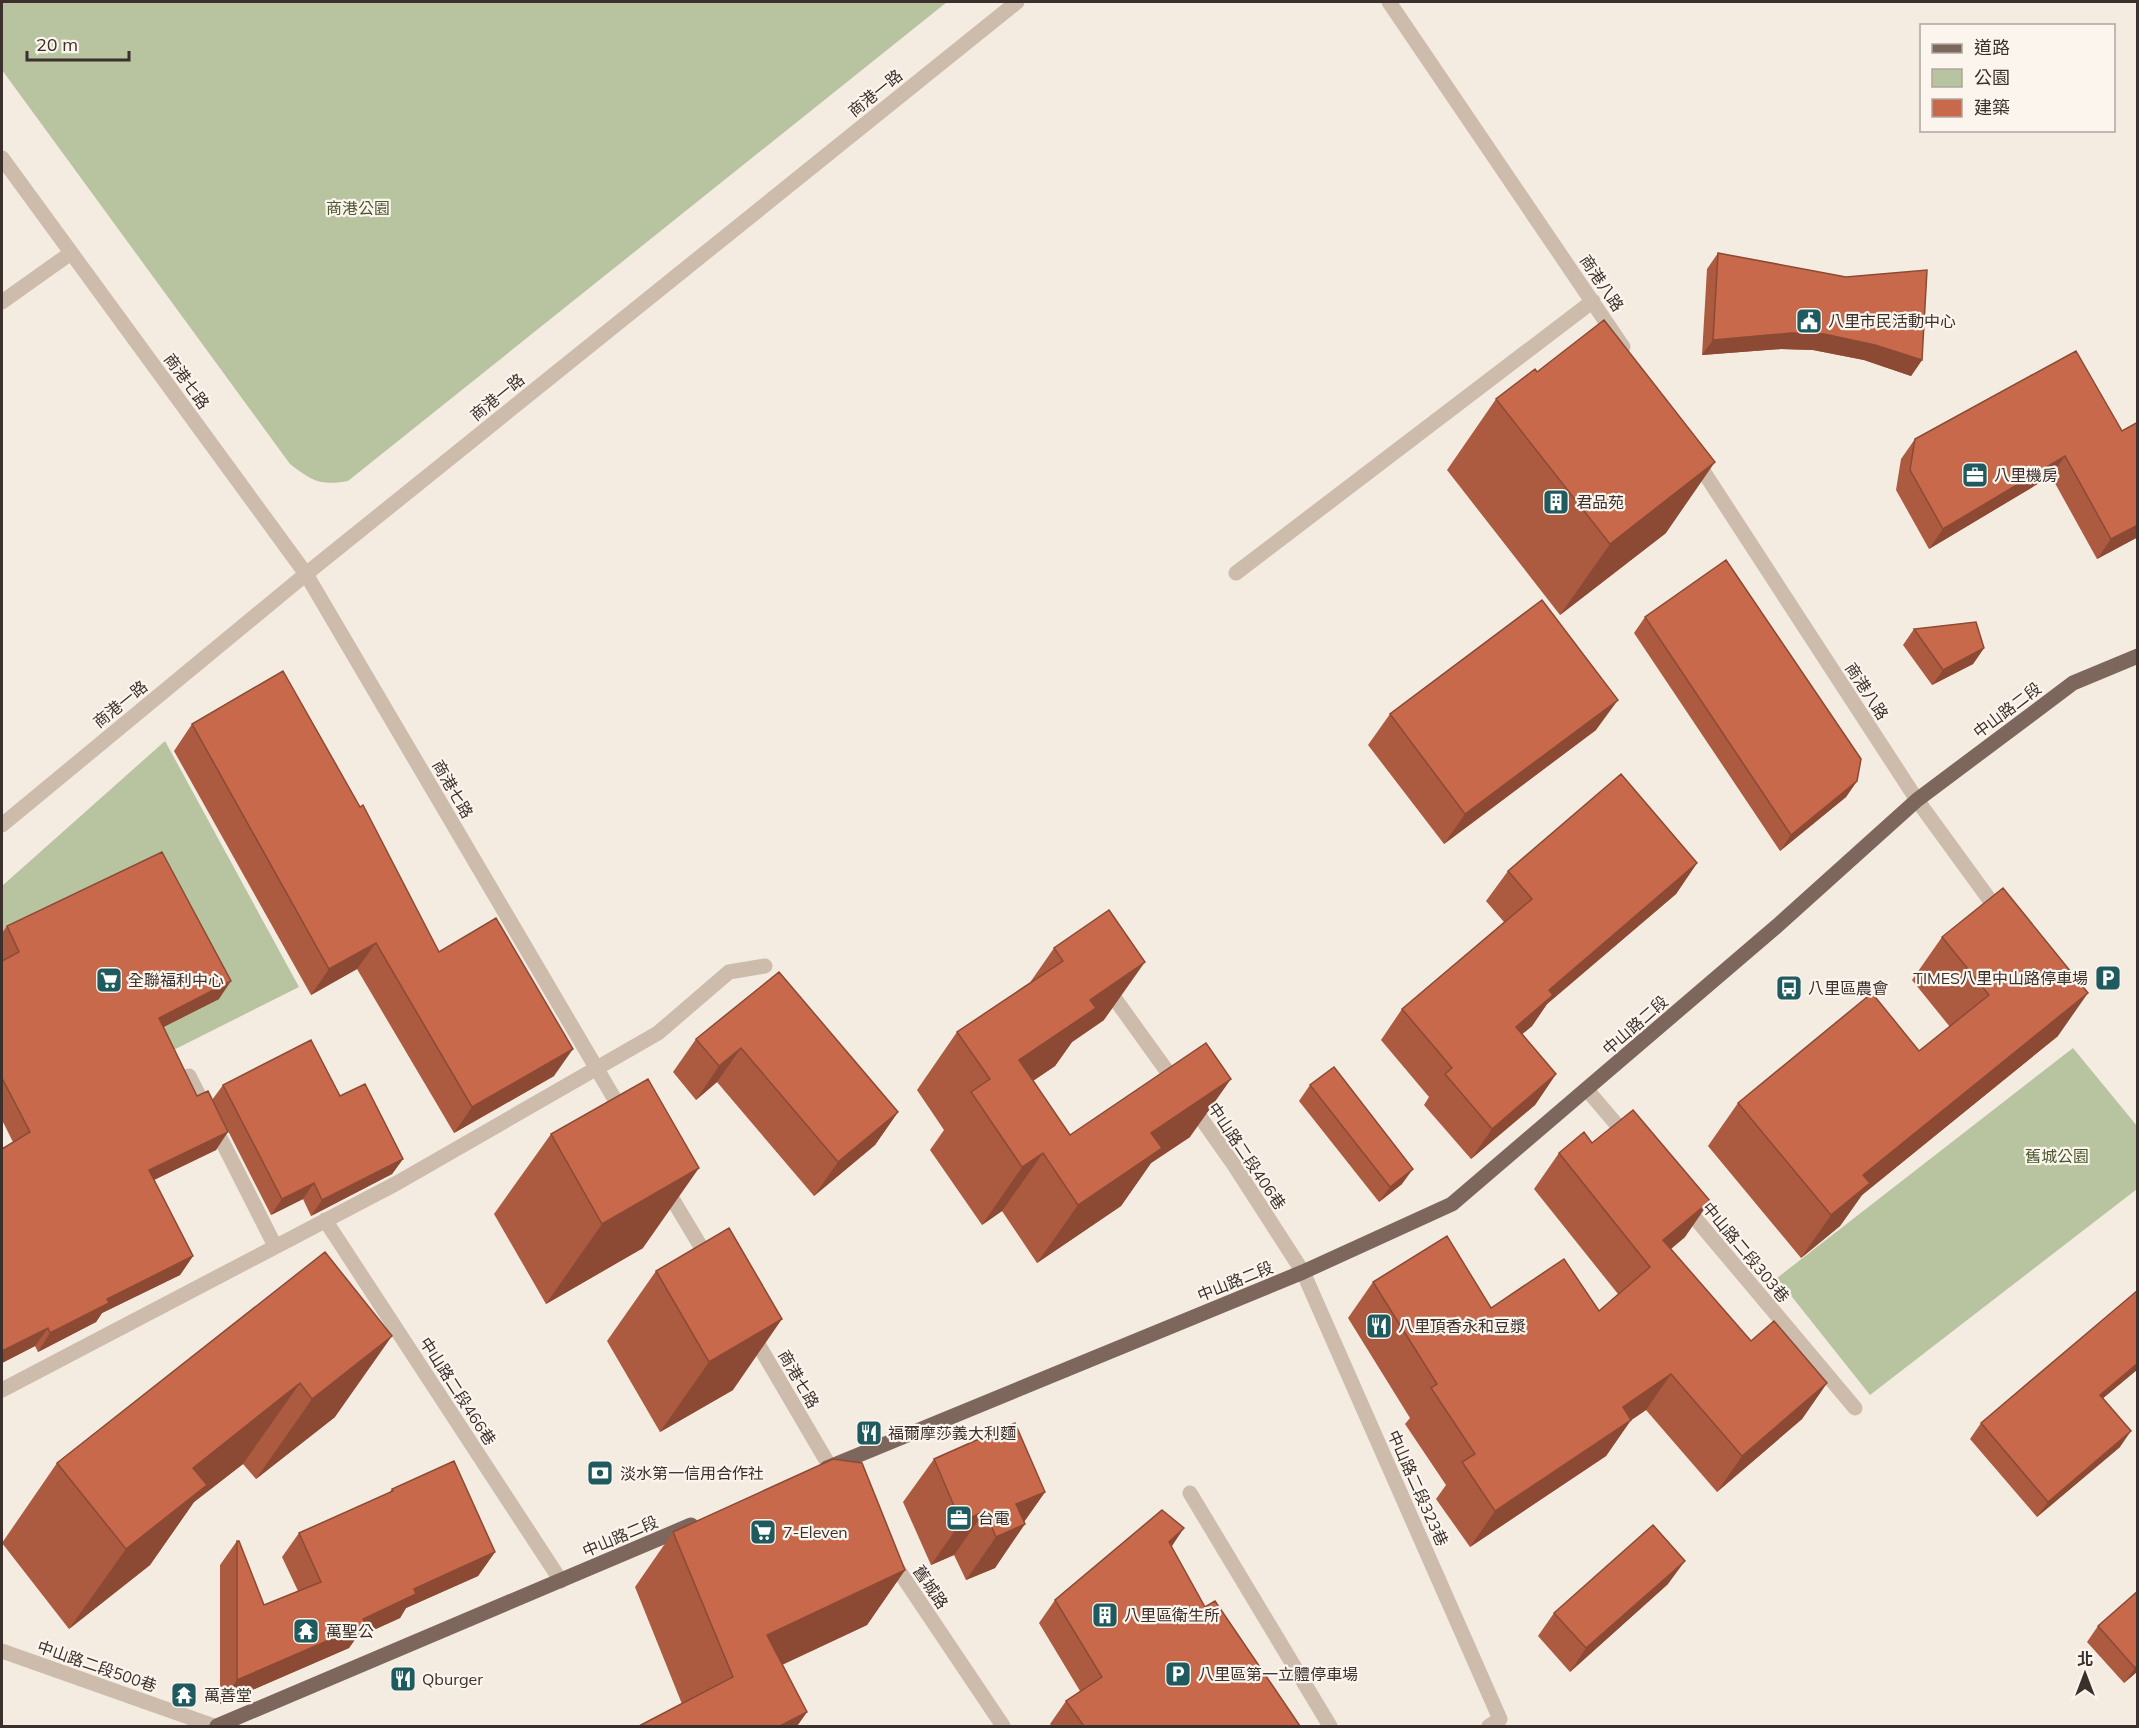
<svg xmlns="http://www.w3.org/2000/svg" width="2139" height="1728" viewBox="0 0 2139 1728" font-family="Mulish,'Noto Sans TC',sans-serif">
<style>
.green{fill:#b8c4a0}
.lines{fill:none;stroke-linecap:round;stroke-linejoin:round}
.minor{stroke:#cdbbac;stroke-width:15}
.major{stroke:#7d675c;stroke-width:15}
.wall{fill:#ac5a40}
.shaded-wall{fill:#8c4a34}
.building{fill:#c8694b;stroke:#8c4a34;stroke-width:1.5}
.labels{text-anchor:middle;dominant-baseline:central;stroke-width:4.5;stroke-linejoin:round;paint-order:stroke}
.street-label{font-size:16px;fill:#3b302b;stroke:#fbf5ee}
.park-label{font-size:16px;fill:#4a5a2e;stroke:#fbf5ee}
.poi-label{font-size:16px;fill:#3b302b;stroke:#fbf5ee;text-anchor:start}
</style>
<rect width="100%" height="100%" fill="#f4ebe1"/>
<path class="green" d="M2,2H947L348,481C320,486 312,481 290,464L2,70Z
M165,741L299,987L56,1109L2,993V886Z
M2073,1048L2137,1126V1189L1870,1395L1777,1278Z"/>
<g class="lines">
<path class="minor" d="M1389,2L1623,347
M2,158L306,574L624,1115
M2,302L71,253
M1696,460L1917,800L2000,914
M1236,573L1593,301
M2,825L306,574L1017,2
M1105,985L1177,1085
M189,1076L275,1246
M1588,1091L1629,1139
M1191,1104L1234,1165L1303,1272L1500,1719L1489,1726
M664,1185L710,1262
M1685,1206L1855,1408
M325,1220L561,1581
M751,1332L836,1477
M2,1390L397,1183L658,1033L729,972L765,966
M1190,1493L1330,1726
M891,1559L1003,1726
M2,1651L214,1726"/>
<path class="major" d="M827,1468L1303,1272L1452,1204L1777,926L1917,800L2073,683L2138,656
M217,1726L691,1525"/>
</g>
<path class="wall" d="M1718,253L1922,360L1911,376L1864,360L1813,350L1781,349L1702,355L1707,269Z
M2076,351L2138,537L2097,559L2051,476L1929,549L1896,490L1901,459L1915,439Z
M1496,399L1666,533L1560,615L1447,470Z
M1645,617L1857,781L1846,797L1780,851L1634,633Z
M1914,629L1984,648L1973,664L1932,685L1903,645Z
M1390,714L1596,730L1444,844L1368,745Z
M192,724L439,952L554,1076L454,1133L357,969L311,995L174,751Z
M1697,863L1676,894L1547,1004L1532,1026L1522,1034L1556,1074L1535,1105L1471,1159L1424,1105L1429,1097L1381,1040L1402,1009L1504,922L1486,901L1508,871Z
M7,926L219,999L163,1027L197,1096L212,1100L223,1085L340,1096L403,1159L392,1174L311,1216L303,1199L271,1215L225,1125L216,1150L154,1180L193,1256L180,1275L102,1313L96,1322L38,1352L35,1346L2,1363V1149L13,1142L2,1120V933Z
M1942,937L2058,1036L1862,1195L1840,1226L1801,1258L1708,1146L1738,1103L1919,1051L1950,1027L1912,980Z
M1054,948L1104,1020L1072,1042L1055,1066L1033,1081L1070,1135L1190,1137L1151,1163L1121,1206L1037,1263L1002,1211L982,1225L930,1150L944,1130L917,1090L957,1032L1029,984Z
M779,972L898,1112L875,1145L814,1196L717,1082L696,1100L673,1072L696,1039Z
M1310,1085L1402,1184L1379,1202L1299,1101Z
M551,1134L643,1248L546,1304L494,1214Z
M1592,1143L1685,1237L1671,1249L1751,1341L1827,1383L1802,1419L1717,1492L1646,1410L1631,1420L1606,1456L1470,1547L1436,1499L1446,1485L1405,1424L1410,1418L1348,1318L1373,1282L1491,1308L1599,1311L1618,1294L1534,1189L1559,1153Z
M325,1252L335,1417L256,1479L243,1464L194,1502L150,1565L69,1629L2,1543L57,1463Z
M656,1271L733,1390L660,1432L607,1341Z
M2138,1290V1369L2103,1398L2120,1447L2037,1517L1970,1439L1981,1423Z
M934,1459L1045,1492L1024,1522L995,1568L966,1580L954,1555L931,1565L903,1502Z
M392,1489L495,1552L478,1576L406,1608L400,1618L356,1638L349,1648L220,1704V1565L237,1541L264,1605L298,1591L282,1557L299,1533L389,1493Z
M673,1532L905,1570L867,1625L782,1665L807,1712L797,1726H639L682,1704L635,1587Z
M1171,1547L1205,1607L1300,1726H1052L1050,1724L1066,1701L1080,1691L1039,1623L1055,1600Z
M1668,1584L1570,1672L1538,1636L1554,1613Z
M2138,1591V1671L2124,1683L2087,1642L2098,1626Z"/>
<path class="shaded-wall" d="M1792,333L1824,334L1875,345L1922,360L1911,376L1864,360L1813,350L1781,349L1702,355L1713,340Z
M2065,456L2051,476L1929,549L1943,529Z
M1715,462L1666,533L1560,615L1610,544Z
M2138,525V537L2097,559L2111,539Z
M1984,648L1973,664L1932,685L1943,670Z
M1618,700L1596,730L1444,844L1465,814Z
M1857,781L1846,797L1780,851L1791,835Z
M1697,863L1676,894L1547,1004L1532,1026L1495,1057L1516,1027L1549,990Z
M376,943L357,969L311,995L329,969Z
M1145,962L1104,1020L1072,1042L1055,1066L985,1113L1019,1060L1090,1000Z
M231,981L219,999L146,1036L159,1018Z
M2088,993L2058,1036L1862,1195L1840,1226L1801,1258L1831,1215L1863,1175Z
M741,1048L717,1082L696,1100L719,1066Z
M573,1049L554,1076L454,1133L472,1107Z
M1556,1074L1535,1105L1471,1159L1492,1129Z
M1231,1079L1190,1137L1151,1163L1121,1206L1037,1263L1078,1205L1151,1133Z
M898,1112L875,1145L814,1196L838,1162Z
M228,1132L216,1150L137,1188L149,1170Z
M1043,1153L1002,1211L982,1225L1022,1167Z
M403,1159L392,1174L311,1216L322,1200Z
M699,1168L643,1248L546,1304L602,1224Z
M1413,1169L1402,1184L1379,1202L1390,1187Z
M314,1183L303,1199L271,1215L282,1199Z
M1710,1201L1685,1237L1650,1266L1663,1240Z
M193,1256L180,1275L102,1313L96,1322L38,1352L50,1333L107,1299Z
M782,1319L733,1390L660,1432L709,1362Z
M48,1328L35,1346L2,1363V1351Z
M392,1336L335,1417L256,1479L312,1399Z
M2138,1363V1369L2089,1410L2100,1395Z
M1671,1374L1646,1410L1630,1421L1631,1420L1606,1456L1470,1547L1495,1511L1623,1407Z
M300,1383L243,1464L194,1502L150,1565L69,1629L126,1549L193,1468Z
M1827,1383L1802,1419L1717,1492L1742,1456Z
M2131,1431L2120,1447L2037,1517L2048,1502Z
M1045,1492L1021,1526L1025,1524L995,1568L966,1580L996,1537L1016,1504Z
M985,1511L954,1555L931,1565L961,1522Z
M1184,1528L1168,1552L1169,1542Z
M495,1552L478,1576L406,1608L400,1618L356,1638L349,1648L220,1704L237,1680L363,1619L414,1589Z
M1685,1561L1668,1584L1570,1672L1586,1648Z
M905,1570L867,1625L728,1690L767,1635Z
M2138,1665V1671L2124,1683L2135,1668Z
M807,1712L797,1726H780Z"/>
<path class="building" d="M1718,253L1846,277L1927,270L1922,360L1875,345L1824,334L1792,333L1713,340Z
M1604,320L1715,462L1610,544L1496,399L1535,369L1537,372Z
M2076,351L2122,431L2138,422V525L2111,539L2065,456L1943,529L1910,470L1915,439Z
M1726,560L1861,759L1857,781L1791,835L1645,617Z
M1542,600L1618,700L1465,814L1390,714Z
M1976,622L1984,648L1943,670L1914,629Z
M283,671L360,807L363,805L439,952L496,918L573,1049L472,1107L376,943L329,969L192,724Z
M1621,774L1697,863L1549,990L1553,995L1516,1027L1556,1074L1492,1129L1445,1074L1452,1068L1402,1009L1532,899L1508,871Z
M162,852L231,981L159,1018L197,1096L208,1091L228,1132L149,1170L193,1256L107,1299L109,1303L50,1333L48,1328L2,1351V1149L30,1132L2,1078V961L19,952L7,926Z
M2003,888L2088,993L1863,1175L1870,1183L1831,1215L1738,1103L1872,993L1919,1051L1989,995L1942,937Z
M1109,910L1145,962L1090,1000L1096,1008L1019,1060L1070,1135L1206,1043L1231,1079L1151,1133L1162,1148L1078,1205L1043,1153L1022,1167L971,1092L990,1079L957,1032L1063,961L1054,948Z
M779,972L898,1112L838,1162L741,1048L719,1066L696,1039Z
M311,1040L340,1096L365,1084L403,1159L322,1200L314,1183L282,1199L223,1085Z
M1334,1067L1413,1169L1390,1187L1310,1085Z
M648,1079L699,1168L602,1224L551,1134Z
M1633,1110L1710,1201L1663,1240L1751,1341L1774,1321L1827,1383L1742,1456L1671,1374L1623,1407L1631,1420L1495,1511L1462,1462L1475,1454L1431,1388L1437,1384L1373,1282L1447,1236L1491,1308L1564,1259L1599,1311L1650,1267L1559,1153L1584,1132L1592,1143Z
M729,1228L782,1319L709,1362L656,1271Z
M325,1252L392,1336L312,1399L300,1383L193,1468L207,1485L126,1549L57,1463Z
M2138,1290V1363L2100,1395L2131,1431L2048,1502L1981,1423Z
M1015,1423L1045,1492L1016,1504L1025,1524L996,1537L985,1511L961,1522L934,1459Z
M833,1459L862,1463L905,1570L767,1635L807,1712L780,1726H639L733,1677L673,1532Z
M454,1461L495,1552L414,1589L416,1594L363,1619L366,1624L237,1680V1541H239L264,1605L321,1582L299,1533L393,1491L392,1489Z
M1162,1510L1184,1528L1169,1542L1205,1607L1215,1601L1300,1726H1084L1066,1701L1102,1677L1055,1600Z
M1653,1525L1685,1561L1586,1648L1554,1613Z
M2138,1591V1665L2135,1668L2098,1626Z"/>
<defs>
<symbol id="civic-square" viewBox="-11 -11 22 22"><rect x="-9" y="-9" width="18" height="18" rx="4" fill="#1f5a5e" stroke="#fbf5ee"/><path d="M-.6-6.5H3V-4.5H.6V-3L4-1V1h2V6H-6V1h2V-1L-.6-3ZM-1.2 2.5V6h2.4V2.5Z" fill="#fff"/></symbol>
<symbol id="office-square" viewBox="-11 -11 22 22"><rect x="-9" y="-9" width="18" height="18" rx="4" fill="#1f5a5e" stroke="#fbf5ee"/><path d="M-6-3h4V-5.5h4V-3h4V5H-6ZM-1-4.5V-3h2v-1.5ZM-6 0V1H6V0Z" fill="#fff"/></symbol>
<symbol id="building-square" viewBox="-11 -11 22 22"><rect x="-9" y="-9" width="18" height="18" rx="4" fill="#1f5a5e" stroke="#fbf5ee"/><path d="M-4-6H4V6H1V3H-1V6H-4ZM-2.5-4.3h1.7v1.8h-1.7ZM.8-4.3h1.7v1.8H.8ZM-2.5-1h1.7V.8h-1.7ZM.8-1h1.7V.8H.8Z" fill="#fff"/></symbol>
<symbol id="parking-square" viewBox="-11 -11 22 22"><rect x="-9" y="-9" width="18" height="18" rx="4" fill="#1f5a5e" stroke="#fbf5ee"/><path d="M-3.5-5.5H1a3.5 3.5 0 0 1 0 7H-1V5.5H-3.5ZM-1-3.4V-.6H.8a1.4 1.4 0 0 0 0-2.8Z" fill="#fff"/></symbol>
<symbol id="supermarket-square" viewBox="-11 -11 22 22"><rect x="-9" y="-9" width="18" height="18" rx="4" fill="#1f5a5e" stroke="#fbf5ee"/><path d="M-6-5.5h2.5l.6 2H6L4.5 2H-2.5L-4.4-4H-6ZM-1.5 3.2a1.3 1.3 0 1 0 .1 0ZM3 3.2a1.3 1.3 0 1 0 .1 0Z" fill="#fff"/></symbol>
<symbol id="bus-square" viewBox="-11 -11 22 22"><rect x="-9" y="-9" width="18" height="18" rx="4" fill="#1f5a5e" stroke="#fbf5ee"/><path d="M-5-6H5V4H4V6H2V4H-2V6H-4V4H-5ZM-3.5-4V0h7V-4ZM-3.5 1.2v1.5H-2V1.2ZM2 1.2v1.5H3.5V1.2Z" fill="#fff"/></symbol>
<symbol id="restaurant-square" viewBox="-11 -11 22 22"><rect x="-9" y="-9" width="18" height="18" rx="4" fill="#1f5a5e" stroke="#fbf5ee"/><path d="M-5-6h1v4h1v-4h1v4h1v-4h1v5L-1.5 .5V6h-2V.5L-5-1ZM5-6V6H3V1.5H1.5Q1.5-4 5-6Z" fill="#fff"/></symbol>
<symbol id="bank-square" viewBox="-11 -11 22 22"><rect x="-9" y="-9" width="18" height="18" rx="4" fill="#1f5a5e" stroke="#fbf5ee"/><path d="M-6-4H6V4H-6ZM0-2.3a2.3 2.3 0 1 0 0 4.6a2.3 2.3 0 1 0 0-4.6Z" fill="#fff"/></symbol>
<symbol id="temple-square" viewBox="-11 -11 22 22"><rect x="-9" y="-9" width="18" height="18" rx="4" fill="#1f5a5e" stroke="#fbf5ee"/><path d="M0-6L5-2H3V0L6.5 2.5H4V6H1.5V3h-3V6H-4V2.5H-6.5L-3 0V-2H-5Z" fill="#fff"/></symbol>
</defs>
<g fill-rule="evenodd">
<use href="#civic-square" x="1794" y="306" width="30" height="30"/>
<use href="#office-square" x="1960" y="460" width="30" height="30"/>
<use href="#building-square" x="1541" y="487" width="30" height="30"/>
<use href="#parking-square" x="2093" y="963" width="30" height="30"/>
<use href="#supermarket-square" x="94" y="965" width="30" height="30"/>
<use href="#bus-square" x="1774" y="973" width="30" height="30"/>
<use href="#restaurant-square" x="1364" y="1311" width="30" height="30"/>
<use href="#restaurant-square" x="854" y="1418" width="30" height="30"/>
<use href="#bank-square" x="585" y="1458" width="30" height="30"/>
<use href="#office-square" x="944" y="1503" width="30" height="30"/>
<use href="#supermarket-square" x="748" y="1517" width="30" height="30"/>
<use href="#building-square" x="1090" y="1600" width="30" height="30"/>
<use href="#temple-square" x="291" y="1616" width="30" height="30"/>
<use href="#parking-square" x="1163" y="1659" width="30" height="30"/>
<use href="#restaurant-square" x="388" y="1664" width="30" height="30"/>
<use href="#temple-square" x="169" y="1680" width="30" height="30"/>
</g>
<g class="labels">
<g class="street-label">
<text transform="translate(875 93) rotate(-39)">商港一路</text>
<text transform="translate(1602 283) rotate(56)">商港八路</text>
<text transform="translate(187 381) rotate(54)">商港七路</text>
<text transform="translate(497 397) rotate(-39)">商港一路</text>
<text transform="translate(1867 691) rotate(57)">商港八路</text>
<text transform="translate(120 704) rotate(-39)">商港一路</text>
<text transform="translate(2007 710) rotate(-37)">中山路二段</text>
<text transform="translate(453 789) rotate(60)">商港七路</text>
<text transform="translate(1635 1025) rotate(-41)">中山路二段</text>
<text transform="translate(1247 1156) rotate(56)">中山路二段406巷</text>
<text transform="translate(1746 1252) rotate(50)">中山路二段303巷</text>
<text transform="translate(1235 1281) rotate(-22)">中山路二段</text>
<text transform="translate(799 1379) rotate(60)">商港七路</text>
<text transform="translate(458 1391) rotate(57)">中山路二段466巷</text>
<text transform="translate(1418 1488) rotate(66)">中山路二段323巷</text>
<text transform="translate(620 1536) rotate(-23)">中山路二段</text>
<text transform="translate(931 1587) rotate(56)">舊城路</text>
<text transform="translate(97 1666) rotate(19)">中山路二段500巷</text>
</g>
<g class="park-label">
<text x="358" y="208">商港公園</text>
<text x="2057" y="1156">舊城公園</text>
</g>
<g class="poi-label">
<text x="1828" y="321">八里市民活動中心</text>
<text x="1994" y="475">八里機房</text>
<text x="1576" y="502">君品苑</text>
<text x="2088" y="978" text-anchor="end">TIMES八里中山路停車場</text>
<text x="128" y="980">全聯福利中心</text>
<text x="1808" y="988">八里區農會</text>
<text x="1398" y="1326">八里頂香永和豆漿</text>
<text x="888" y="1433">福爾摩莎義大利麵</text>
<text x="620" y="1473">淡水第一信用合作社</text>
<text x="978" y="1518">台電</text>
<text x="783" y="1532">7-Eleven</text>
<text x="1124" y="1615">八里區衛生所</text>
<text x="326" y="1631">萬聖公</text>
<text x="1198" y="1674">八里區第一立體停車場</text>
<text x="422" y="1679">Qburger</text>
<text x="204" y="1695">萬善堂</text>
</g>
</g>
<rect width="2139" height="1728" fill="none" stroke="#3b302b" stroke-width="6"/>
<rect x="1920" y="24" width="195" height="108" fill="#fbf5ee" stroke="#aea6a0" stroke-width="1.5"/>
<rect x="1932" y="44" width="30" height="9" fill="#7d675c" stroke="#aea6a0" stroke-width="1.5"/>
<text x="1974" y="54" font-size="18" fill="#3b302b">道路</text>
<rect x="1932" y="69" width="30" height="18" fill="#b8c4a0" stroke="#aea6a0" stroke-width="1.5"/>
<text x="1974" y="84" font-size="18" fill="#3b302b">公園</text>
<rect x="1932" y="99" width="30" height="18" fill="#c8694b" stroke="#aea6a0" stroke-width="1.5"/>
<text x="1974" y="114" font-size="18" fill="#3b302b">建築</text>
<g transform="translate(2085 1674)" stroke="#fbf5ee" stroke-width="4.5" paint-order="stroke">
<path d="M0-4.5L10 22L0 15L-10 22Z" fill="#3b302b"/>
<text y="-9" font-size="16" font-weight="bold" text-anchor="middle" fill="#3b302b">北</text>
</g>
<path d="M27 51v9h102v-9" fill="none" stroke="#3b302b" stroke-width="3"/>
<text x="36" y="51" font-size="18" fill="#3b302b" stroke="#fbf5ee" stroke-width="4.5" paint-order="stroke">20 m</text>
</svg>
